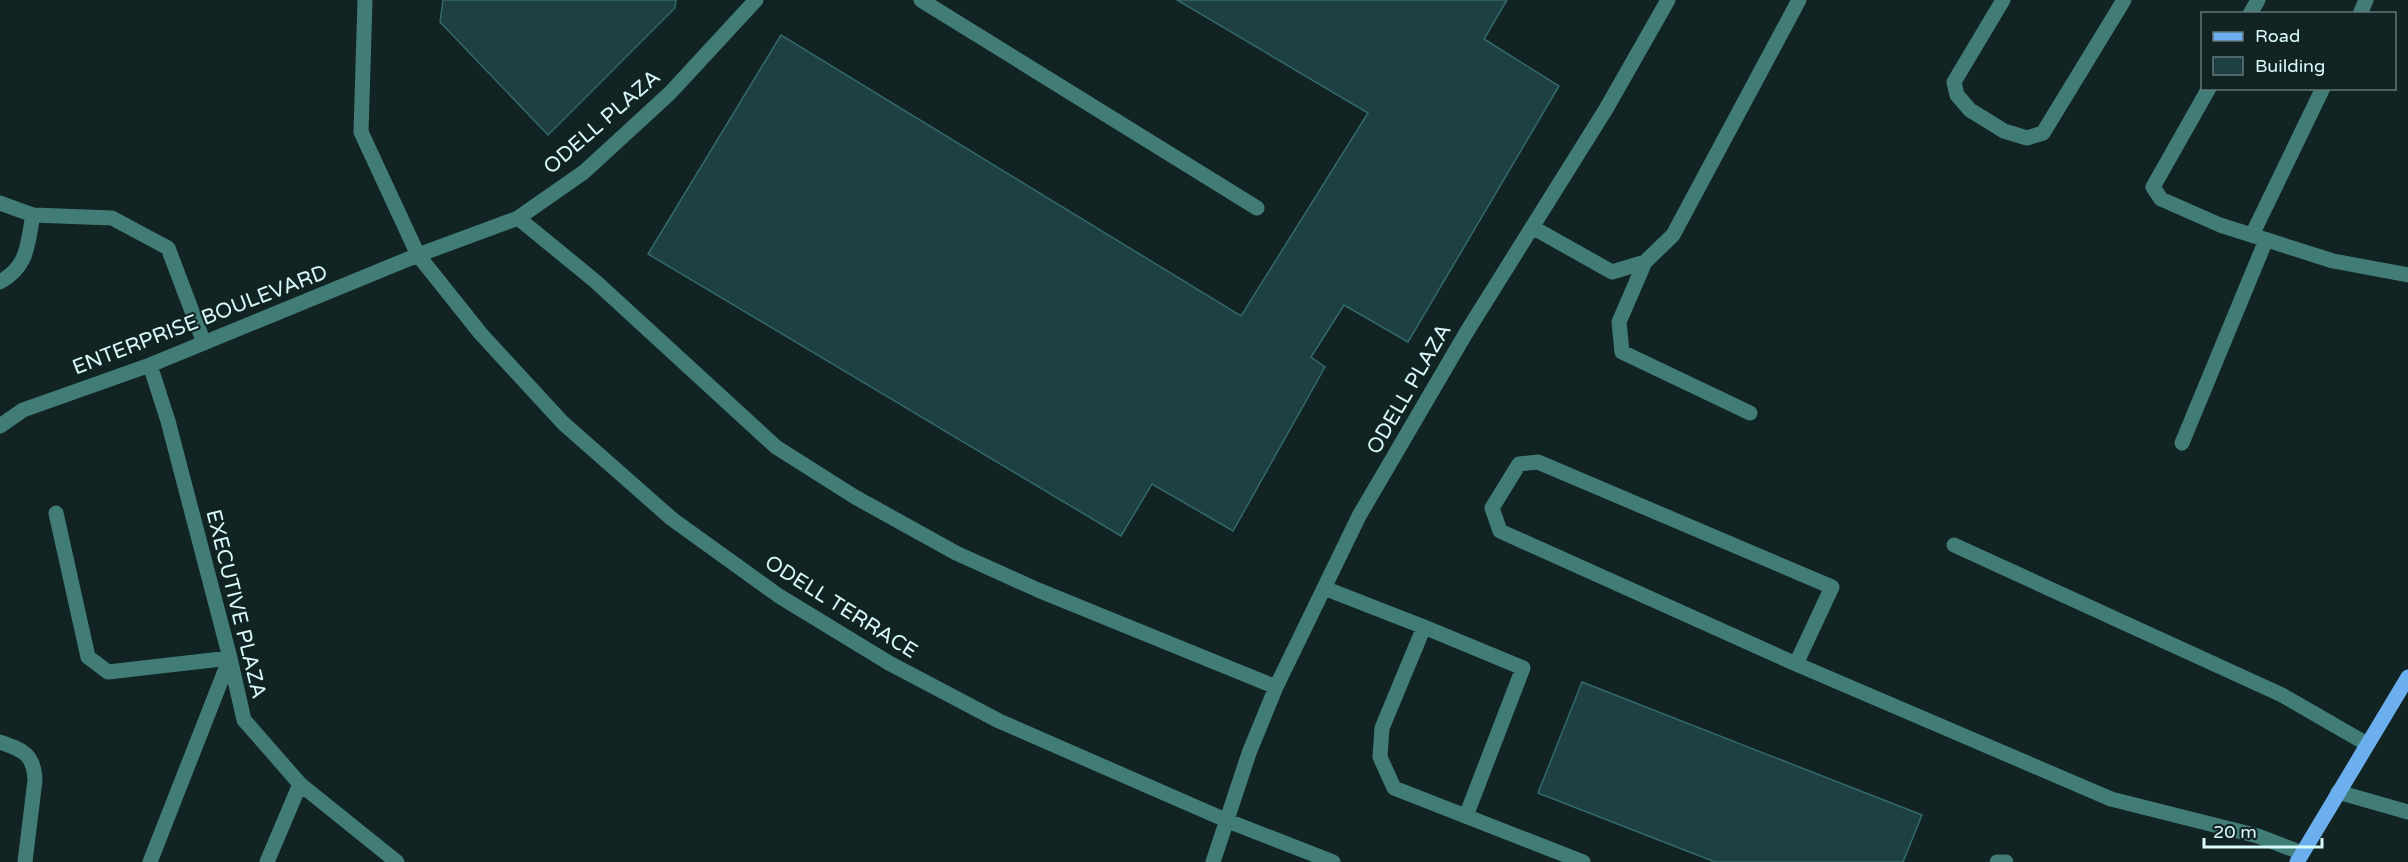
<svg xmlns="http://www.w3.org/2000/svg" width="2408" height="862" viewBox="0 0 2408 862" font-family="'Varela Round',sans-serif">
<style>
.building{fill:#1f4042;stroke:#34696b;stroke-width:1.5}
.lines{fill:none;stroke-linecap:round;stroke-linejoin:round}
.minor{stroke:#417d76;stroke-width:15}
.major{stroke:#6bafee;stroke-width:15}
.labels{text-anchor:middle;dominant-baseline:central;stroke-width:4.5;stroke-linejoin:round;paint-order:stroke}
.street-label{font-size:21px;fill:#d8fbf9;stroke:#112323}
</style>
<rect width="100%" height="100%" fill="#112323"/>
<path class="building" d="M443,0H676L675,8L548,135L440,22Z
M1177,0H1507L1484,39L1559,86L1408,342L1344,305L1311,357L1325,367L1233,531L1152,484L1121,536L648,254L781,35L1241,316L1368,113Z
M1582,682L1922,815L1903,862H1715L1538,793Z"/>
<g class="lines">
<path class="minor" d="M365,0L361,132L418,255L481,334L563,423L672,519L779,596L889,663L999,721L1228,821L1333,862
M921,0L1257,208
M2003,0L1954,82L1957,95L1970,110L2004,131L2027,138L2043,133L2124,0
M2250,14L2258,0
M2360,14L2366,0
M2209,88L2153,187L2161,199L2220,225L2333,261L2408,275
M0,203L33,215L112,218L168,248L204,343
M518,218L595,281L776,447L855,497L956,553L1038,590L1276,687
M1532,227L1612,272L1645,262L1673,235L1799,0
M2252,235L2323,88
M1645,262L1619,322L1622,352L1750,413
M0,282C29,266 27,244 33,215
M150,365L168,421L230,658L244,720L300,784L397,862
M0,426L23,410L150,365L418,255L518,218L584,172L670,93L756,0
M2182,443L2266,240
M56,513L88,657L108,672L230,658L150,862
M1954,545L2282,695L2367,744
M1324,588L1424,627L1382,728L1380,757L1394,788L1583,862
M1424,627L1523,668L1466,816
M1796,664L1832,587L1538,462L1519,464L1492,508L1500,531L1796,664L2111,799L2258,836L2302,853
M0,742C23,750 34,754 35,780L25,862
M2338,792L2408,812
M267,862L300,784
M1213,862L1249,753L1276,687L1359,516L1466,333L1606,109L1668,0
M1997,862H2006"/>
<path class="major" d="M2297,862L2408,677"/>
</g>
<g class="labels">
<g class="street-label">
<text transform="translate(602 122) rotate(-41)">ODELL PLAZA</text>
<text transform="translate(200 320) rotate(-21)">ENTERPRISE BOULEVARD</text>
<text transform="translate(1409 389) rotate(-60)">ODELL PLAZA</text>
<text transform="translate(236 604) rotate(76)">EXECUTIVE PLAZA</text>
<text transform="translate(841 607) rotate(32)">ODELL TERRACE</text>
</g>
</g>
<rect x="2201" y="12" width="195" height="78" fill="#112323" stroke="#617979" stroke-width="1.5"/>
<rect x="2213" y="32" width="30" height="9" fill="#6bafee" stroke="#617979" stroke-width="1.5"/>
<text x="2255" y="42" font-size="18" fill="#d8fbf9">Road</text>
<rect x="2213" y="57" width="30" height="18" fill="#1f4042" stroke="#617979" stroke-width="1.5"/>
<text x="2255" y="72" font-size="18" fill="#d8fbf9">Building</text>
<path d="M2204 838v9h118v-9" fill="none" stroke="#d8fbf9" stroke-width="3"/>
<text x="2213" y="838" font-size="18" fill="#d8fbf9" stroke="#112323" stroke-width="4.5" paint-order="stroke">20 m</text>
</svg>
